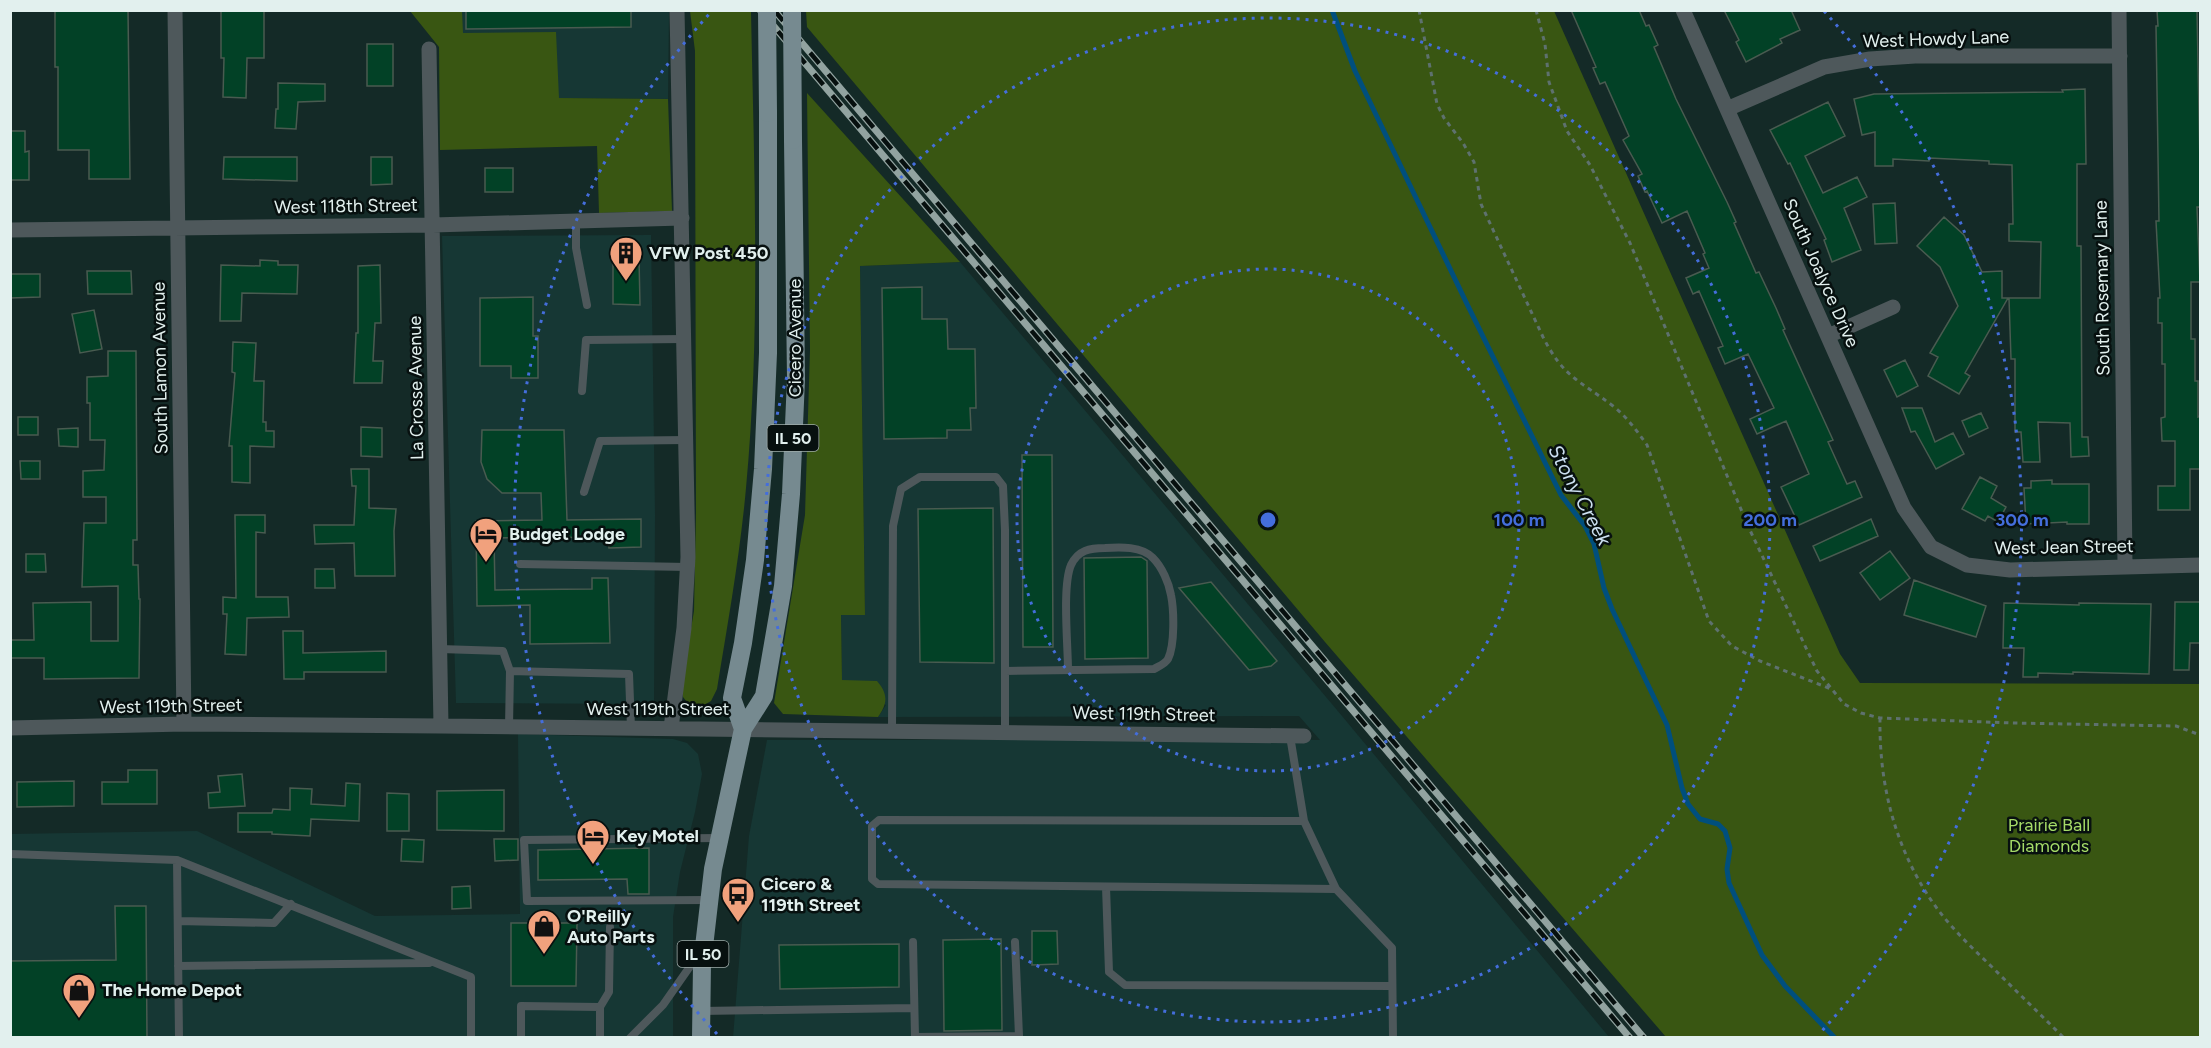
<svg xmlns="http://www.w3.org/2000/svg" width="2211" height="1048" viewBox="0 0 2211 1048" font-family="Figtree,sans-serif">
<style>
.built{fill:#163734}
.green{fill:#395612}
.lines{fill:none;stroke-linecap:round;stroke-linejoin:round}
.stream{stroke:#004f7d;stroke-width:5}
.building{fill:#024126;stroke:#495b50;stroke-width:1.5}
.path{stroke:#5e716e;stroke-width:3;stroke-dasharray:4.5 4.5;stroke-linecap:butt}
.service{stroke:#4e585b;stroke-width:8}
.minor{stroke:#4e585b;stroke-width:15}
.primary{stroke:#768a90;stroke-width:18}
.rail-casing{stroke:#92a3a0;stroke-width:7}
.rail{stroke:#07100f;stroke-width:4.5;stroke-dasharray:14;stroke-linecap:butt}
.primary-bridge{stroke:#768a90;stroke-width:18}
.ring{fill:none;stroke:#446edc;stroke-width:3;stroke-dasharray:3 6}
.labels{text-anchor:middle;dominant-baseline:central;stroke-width:5;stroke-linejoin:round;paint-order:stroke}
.shield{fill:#07100f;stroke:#a0adab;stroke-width:1.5}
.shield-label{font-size:16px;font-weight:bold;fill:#e2f0ee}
.street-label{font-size:18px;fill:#e2f0ee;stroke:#07100f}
.poi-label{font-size:18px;font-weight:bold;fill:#e2f0ee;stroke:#07100f;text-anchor:start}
.park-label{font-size:18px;fill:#a5db68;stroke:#07100f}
.water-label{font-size:20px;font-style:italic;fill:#cce0f0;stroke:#07100f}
.centre{fill:#446edc;stroke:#07100f;stroke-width:3}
.ring-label{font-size:18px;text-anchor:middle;font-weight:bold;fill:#446edc;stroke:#07100f;stroke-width:5;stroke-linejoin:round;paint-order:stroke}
</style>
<rect width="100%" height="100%" fill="#142a27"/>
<path class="built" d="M462,11H669L668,99L559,98L462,33Z
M651,235L655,515L654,704L456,703L442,236Z
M960,262L1342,716L1609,1037L733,1038L749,836L767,740H1320L1299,716L878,717L886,705L842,680L841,614H865L860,266Z
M518,734L673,739L687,743L698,754L702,774L695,812L680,872L673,917V1037H11L10,834L197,831L375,916L520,914Z"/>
<path class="green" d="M307,11H462L463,33L556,32L559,98L668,99L672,211L599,213L597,146L440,150L439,47L410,11Z
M690,11L751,12C754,170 761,329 746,488C740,555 728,622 717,689L711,701L699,708L690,706L683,697L682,681L694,611L696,512L695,51Z
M806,11H1554L1840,654L1860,683L2200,684V1037H1666L1325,642L807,27Z
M807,93L960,262L860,266L865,615H841L842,680L877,681C888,694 888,703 878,717L783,714L774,703L805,515L810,350Z"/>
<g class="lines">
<path class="stream" d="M1332,10L1355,71L1467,304L1561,495L1585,526L1594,544L1604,588L1612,609L1667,725L1682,788L1688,804L1700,819L1718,824L1725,831L1730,848L1727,869L1729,883L1762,955L1785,986L1835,1038"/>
</g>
<path class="building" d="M55,10H128L130,179H89V150H58V67H55Z
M221,10H264V58H247L246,98L223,97L224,58H221Z
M466,10H631V27L466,29Z
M1571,10H1639L1646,26L1649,25L1658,45L1654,47L1676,99L1727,202L1736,222L1734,223L1756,273L1759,272L1776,308L1785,329L1783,330L1833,440L1828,442L1847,484L1855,481L1862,497L1799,525L1781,487L1809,474L1786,421L1757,434L1750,419L1774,408L1748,354L1725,364L1718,348L1723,346L1699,291L1693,294L1686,278L1709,268L1703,254L1705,253L1687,211L1662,223L1647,191L1645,192L1638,176L1642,174L1623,140L1629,136L1605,82L1600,84L1593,68L1596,67Z
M1724,10H1791L1800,30L1780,39L1782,43L1746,62L1736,42L1739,40Z
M2157,10H2197L2200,167V207H2197L2200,282H2191V339H2195V381H2198V417L2200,416V469H2190V510H2158V486H2175V441H2162L2161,418L2165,417V364H2162V323H2158V298H2160L2156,221H2159L2156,26H2158Z
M367,44H393V86H367Z
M278,83L325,84V101L298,102L296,129L275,128L276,109H278Z
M2085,89L2086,164H2077V246H2081L2082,437H2088L2089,456L2071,457L2070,423L2038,422L2040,462H2023L2021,432H2015V359H2011L2009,298H2040L2041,242L2009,241V224H2013L2012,165L1989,164V161L1930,158L1929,161L1893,159V166H1875V132L1862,135L1854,99L1874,94L2063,92L2062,90Z
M1828,102L1845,136L1805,156L1823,193L1857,177L1867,197L1844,208L1861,250L1832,262L1824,240L1826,239L1790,163L1788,164L1770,130Z
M10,131H25V152L29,151V180H10Z
M224,157H297V181L223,179Z
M371,157H392V184L371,185Z
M485,168H513V192H485Z
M1895,203L1897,243L1875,244L1873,204Z
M1944,217L1964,235L1982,272L2002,271V298H2008L1965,373L1970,376L1959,394L1928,376L1938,357L1930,353L1958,306L1940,267L1917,246Z
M639,258L640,305L613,304V259Z
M260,260L278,261V265H298L297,294L242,293L241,321H220L221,265L260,266Z
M380,265L381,323H375L373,361H383L382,383H354L356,333H358V266Z
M87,271H131L132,294H88Z
M10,274H40V297L10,298Z
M922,287V319H947L948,349H975L976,408H970L971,430H947V438L884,439L882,288Z
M533,297V336H538V378H511V366H480V298Z
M94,310L102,349L80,353L72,314Z
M233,342L256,343L254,381H264L263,422H266V431H274V447L250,446V483L232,482V446H229L235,373L232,372Z
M108,351H136L137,540H133V565H138L139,599H140L139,678L44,679V658H10V640H34L33,603L91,602V641H118V586L82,587L84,523H106V497H83V471L104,470L105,440H90V403H87V377L108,376Z
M1905,360L1918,386L1897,397L1884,370Z
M1902,408H1922L1935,442L1953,433L1964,454L1936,469L1915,431L1911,432Z
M1981,413L1988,428L1969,437L1962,421Z
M18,417H38V435H18Z
M361,427L382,428V457L361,456Z
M78,428V447L59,446L58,429Z
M482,430H564L567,520L641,519V547L609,548L608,537L494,538L495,590L592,589V578H608L610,643L530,644V605L477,606L476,521L542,520L541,493H502L487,479L481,462Z
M1022,455H1052L1053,647H1023Z
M20,461H40V479H21Z
M351,469H369V508L396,509L394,531L395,576H355L354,543L315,544L314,525H354L356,486H352Z
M1980,477L1997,486L1991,498L2006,507L1998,522L1988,516L1985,521L1962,509Z
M2052,480V484H2089V524H2067V522L2026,524L2024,488H2031V481Z
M993,508L994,663L920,662L918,509Z
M235,515H265V533L256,532V597H288L289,617L247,618L246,655L225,654L227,614H223V597L236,598Z
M1871,519L1878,536L1820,561L1813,546Z
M1890,551L1910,578L1880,600L1860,573Z
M26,554H45L46,572H26Z
M1141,557L1147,561L1148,658L1085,659L1084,558Z
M315,569H334L335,588H315Z
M1914,580L1986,606L1976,637L1904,615Z
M1211,582L1277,661L1271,666L1249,670L1179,588Z
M2175,602H2200V643H2190L2189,670H2174Z
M2004,603L2079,605V603L2151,604L2149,674L2073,672V674L2038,673V677H2023L2024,648H2003Z
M283,631H303V653L386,651V672H304V679H284Z
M128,770H157V804H102V782H128Z
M242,774L245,806L209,808L208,793L220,792L218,776Z
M74,781V806L17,807V782Z
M346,783L360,784L359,821L311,819L310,836L272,834V832H238V813H272L273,809L290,810V788L312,789L311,804L345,806Z
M504,790V831L437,830V791Z
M387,793L409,794V831H387Z
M402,839L424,840L423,862L401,861Z
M494,839H518V860L495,861Z
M649,848V894H628L627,879L538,880V850Z
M470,886L471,908L452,909V887Z
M115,906H146L147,1038H10V961L116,960Z
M511,923H577L576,986H511Z
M1032,931H1057L1058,964L1032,965Z
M1001,939L1002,1030L944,1031L943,940Z
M899,944V987L780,989L779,945Z"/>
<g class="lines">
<path class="path" d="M1419,10L1437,104L1444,118L1463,143L1474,162L1481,204L1543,337C1564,378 1579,380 1613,406C1627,417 1637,431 1647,445L1709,621L1732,646L1760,661L1831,689
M1536,10L1545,44L1549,82L1567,131L1590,165L1630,243L1748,526L1817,671L1844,704L1861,713L1880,718L2012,723L2176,726L2200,735
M1880,718C1879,783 1894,845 1931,900C1948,925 1970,946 1992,967C2016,991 2040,1014 2064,1038"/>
<path class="service" d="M576,221V248L587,305
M582,391L586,340L684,339
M584,492L600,441L686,440
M520,564L688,567
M440,649L503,651L510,671
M1005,671L1154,669C1159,666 1165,664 1168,659C1175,645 1174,610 1171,595C1169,583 1162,567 1153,558C1142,546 1120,547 1105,548C1090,548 1078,550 1071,565C1062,586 1068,645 1068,670
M509,727L510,671L629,674L631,728
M892,730L893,526L901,489L920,477H996L1003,486L1005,530V732
M1290,736L1304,821L1336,889L1392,948L1393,1038
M1304,821L879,820L872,826V879L878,884L1336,889
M10,854L177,860L471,977V1038
M177,860L179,1038
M1106,887L1109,972L1125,985L1392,986
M709,900L527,901L524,840L718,838
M178,921L274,923L291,904
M913,942L915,1037L1019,1036L1015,942
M178,966L429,963
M701,1011L914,1008
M521,1038V1006L600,1007
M600,1038V1007L609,992L610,927
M630,1038L663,1005L698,955"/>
<path class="minor" d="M175,10L184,724
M1683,10L1904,508L1931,547L1967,565L2010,570L2200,565
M2119,10L2125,566
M429,49L441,726
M1727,109L1824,67L1870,59L1915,56H2120
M10,230L433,225L682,218
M1828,336L1893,307
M10,728L184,724L441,726L1304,736
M671,728L684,628L688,557L677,10"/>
<path class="primary" d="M743,729L732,698L743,643L755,560L763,469L768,353V113
M701,1038L702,964L713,869L743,729L764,696L783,586L791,494L796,379L793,140"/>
<defs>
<path id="rail" d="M760,10L1630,1038
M774,10L1644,1038"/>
</defs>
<use href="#rail" class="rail-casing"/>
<use href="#rail" class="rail"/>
<path class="primary-bridge" d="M767,10L768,113
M792,10L793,140"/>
</g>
<g class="ring">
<circle cx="1268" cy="520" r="251"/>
<circle cx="1268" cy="520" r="502"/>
<path d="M717 1034A754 754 0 0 1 712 11M1824 11A754 754 0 0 1 1819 1034"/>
</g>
<defs>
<symbol id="building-pin" viewBox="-11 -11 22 30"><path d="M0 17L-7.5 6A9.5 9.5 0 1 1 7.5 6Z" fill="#f1a17d" stroke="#07100f"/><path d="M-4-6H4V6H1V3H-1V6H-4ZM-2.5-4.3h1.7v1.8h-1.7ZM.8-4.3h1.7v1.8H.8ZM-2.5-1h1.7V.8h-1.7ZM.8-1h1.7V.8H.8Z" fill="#111"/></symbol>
<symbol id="hotel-pin" viewBox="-11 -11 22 30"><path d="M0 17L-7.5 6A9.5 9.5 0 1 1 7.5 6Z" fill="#f1a17d" stroke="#07100f"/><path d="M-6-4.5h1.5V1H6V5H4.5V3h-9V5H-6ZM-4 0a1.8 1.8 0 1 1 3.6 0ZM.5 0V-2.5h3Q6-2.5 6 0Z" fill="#111"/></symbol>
<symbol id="bus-pin" viewBox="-11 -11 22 30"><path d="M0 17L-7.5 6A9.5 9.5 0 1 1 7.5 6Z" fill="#f1a17d" stroke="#07100f"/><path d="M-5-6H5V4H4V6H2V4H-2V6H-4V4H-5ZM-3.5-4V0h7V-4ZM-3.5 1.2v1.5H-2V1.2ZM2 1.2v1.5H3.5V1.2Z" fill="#111"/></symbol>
<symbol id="shop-pin" viewBox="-11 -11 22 30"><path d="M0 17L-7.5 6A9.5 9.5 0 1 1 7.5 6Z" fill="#f1a17d" stroke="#07100f"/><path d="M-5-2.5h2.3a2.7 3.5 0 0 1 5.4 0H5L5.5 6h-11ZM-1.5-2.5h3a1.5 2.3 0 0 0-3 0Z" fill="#111"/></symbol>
</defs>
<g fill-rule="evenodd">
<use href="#building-pin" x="607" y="234" width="38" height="52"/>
<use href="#hotel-pin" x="467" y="515" width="38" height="52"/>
<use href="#hotel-pin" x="574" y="817" width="38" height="52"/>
<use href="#bus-pin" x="719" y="875" width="38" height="52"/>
<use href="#shop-pin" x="525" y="907" width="38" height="52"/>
<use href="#shop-pin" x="60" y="971" width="38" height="52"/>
</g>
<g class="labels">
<g class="shield">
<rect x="767.5" y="425" width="51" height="26" rx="4.5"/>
<rect x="677.5" y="941" width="51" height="26" rx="4.5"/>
</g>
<g class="shield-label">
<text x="793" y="438">IL 50</text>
<text x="703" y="954">IL 50</text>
</g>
<g class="street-label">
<text transform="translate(1936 39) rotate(-2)">West Howdy Lane</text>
<text transform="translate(346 206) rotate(-1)">West 118th Street</text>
<text transform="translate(1821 273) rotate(66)">South Joalyce Drive</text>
<text transform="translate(2102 288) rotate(-91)">South Rosemary Lane</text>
<text transform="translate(795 338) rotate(-90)">Cicero Avenue</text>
<text transform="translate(160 368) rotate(-91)">South Lamon Avenue</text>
<text transform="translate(416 388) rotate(-91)">La Crosse Avenue</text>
<text transform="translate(2064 547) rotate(-1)">West Jean Street</text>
<text transform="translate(171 706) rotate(-1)">West 119th Street</text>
<text x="658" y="709">West 119th Street</text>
<text transform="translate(1144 714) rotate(1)">West 119th Street</text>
</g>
<g class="poi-label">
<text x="649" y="253">VFW Post 450</text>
<text x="509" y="534">Budget Lodge</text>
<text x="616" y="836">Key Motel</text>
<text x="761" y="884">Cicero &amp;<tspan x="761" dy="21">119th Street</tspan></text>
<text x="567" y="916">O'Reilly<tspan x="567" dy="21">Auto Parts</tspan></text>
<text x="102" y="990">The Home Depot</text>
</g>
<g class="park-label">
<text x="2049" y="825">Prairie Ball<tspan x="2049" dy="21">Diamonds</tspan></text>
</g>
<g class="water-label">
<text transform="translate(1580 495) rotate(62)">Stony Creek</text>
</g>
</g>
<circle cx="1268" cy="520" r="9" class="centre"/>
<g class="ring-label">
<text x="1519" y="526">100 m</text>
<text x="1770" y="526">200 m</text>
<text x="2022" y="526">300 m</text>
</g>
<rect width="2211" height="1048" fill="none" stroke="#e2f0ee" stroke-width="24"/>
</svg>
